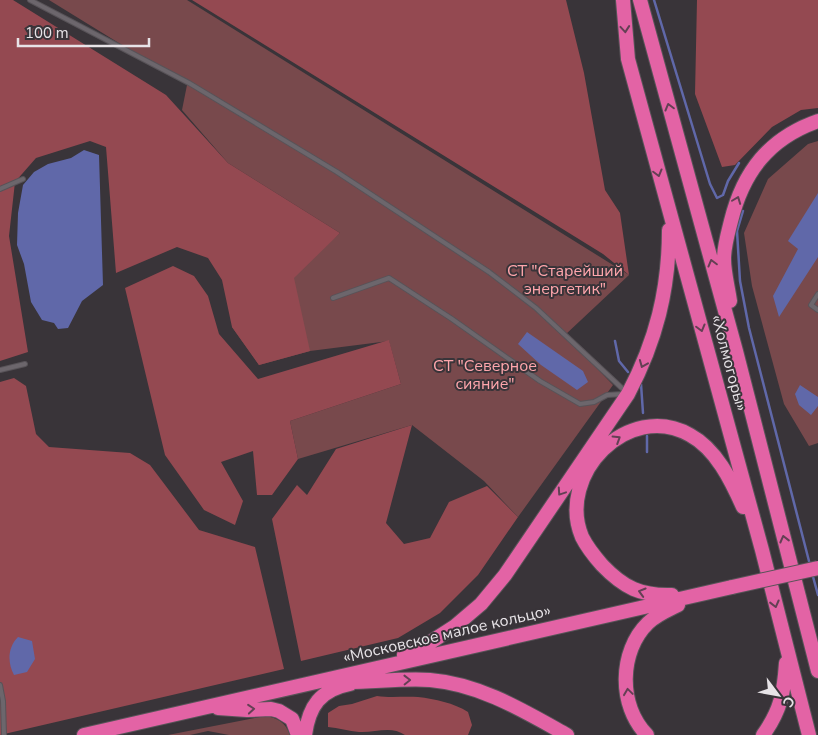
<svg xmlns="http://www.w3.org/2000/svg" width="818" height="735" viewBox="0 0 818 735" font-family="'Nunito Sans',sans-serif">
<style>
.green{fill:#78494c}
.forest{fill:#944951}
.water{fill:#6068a9}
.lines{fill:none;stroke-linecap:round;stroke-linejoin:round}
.stream{stroke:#6068a9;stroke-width:2.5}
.lane-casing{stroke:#585358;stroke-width:6}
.highway-casing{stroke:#585358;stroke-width:16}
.lane{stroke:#6c666c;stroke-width:4}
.highway{stroke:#e363a5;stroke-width:14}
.highway-bridge-casing{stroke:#585358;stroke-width:16;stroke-linecap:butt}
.highway-bridge{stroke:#e363a5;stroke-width:14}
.oneway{stroke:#644054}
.labels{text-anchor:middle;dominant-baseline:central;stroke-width:4;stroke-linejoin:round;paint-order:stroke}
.park-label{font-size:16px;fill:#ffa6ac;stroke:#393439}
.street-label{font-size:16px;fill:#e7e3e7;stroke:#393439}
</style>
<rect width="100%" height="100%" fill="#393439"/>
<path class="green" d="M49,0H187L629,275L565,335L613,385L518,517L484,481L412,425L298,459L290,421L401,384L389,341L310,351L259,365L232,327L340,233L228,163L182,110L187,85Z
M818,141V443L809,446L784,404L752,286L744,233L768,179L808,144Z
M265,716C278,718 285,722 290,735H229L208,731L190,735H168Z"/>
<path class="forest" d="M0,0H13L166,95L228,163L340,233L294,278L310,351L259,365L232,327L222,280L208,258L177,247L116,273L106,147L90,141L36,158L15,182L9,236L28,352L0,361Z
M192,0H566L584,73L605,190L620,213L629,275L603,254Z
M697,0H818V108L801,110L772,127L735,165L722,167L695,94Z
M173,266L194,276L208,296L219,334L258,379L389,340L401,384L290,421L298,459L272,495H257L253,451L221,462L243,501L235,525L204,510L165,455L125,288Z
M14,378L26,386L36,434L49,447L130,453L150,465L199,530L255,547L284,669L0,735V382Z
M412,425L386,523L404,544L430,538L449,502L487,486L518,517L478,575L440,613L398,638L301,661L272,519L297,485L307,495L336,449Z
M377,696C391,698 404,696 418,697C435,699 454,703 468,712L472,725L468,735H405C391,725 375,733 359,732C349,731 338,728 328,727V713L339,706L352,704Z"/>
<path class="water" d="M84,150L99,155L103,285L82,301L68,328L58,329L54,323L42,320L31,302L24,264L17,245L18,213L23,185L34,172L48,164L71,158Z
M818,193V257L779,317L773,296L798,249L788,241Z
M527,332L583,371L588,382L577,390L541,365L518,344Z
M800,385L818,397V406L811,415L799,405L795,394Z
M18,637L32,641L35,659L27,672L14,675C7,662 8,647 18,637Z"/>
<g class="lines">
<path class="stream" d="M654,0L710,184L717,198L723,195L728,181L739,163
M743,211L737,231L740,281L749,328L810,565
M615,341L619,361L628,372
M641,384L643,413
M647,452V436
M812,573L818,595"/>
<defs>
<path id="lane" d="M30,0L189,83L337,172L489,272L536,308L626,392
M0,189L23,179
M818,294L811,305L818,310
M333,298L389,278L452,319L540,381L580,404L594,402L607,395L623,394
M0,370L25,364
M0,685L3,701L4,735"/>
<path id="highway" d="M623,0L628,59L762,550L809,735
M640,0L736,351L818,671
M730,301C728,287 724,272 724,259C724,246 728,233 731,221C743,172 769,138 818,121
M672,595C641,596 624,588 602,565C595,557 587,547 582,537C556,475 628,400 690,435C716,449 731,480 743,507
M404,655L423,647L454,627L481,604L505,575L628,394C656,341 669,290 669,230
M338,682C369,683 399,678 430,680C480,684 524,711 567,735
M218,708L247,710L271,709L279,711L292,719L298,735
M84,735L732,587
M305,735C309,706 320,690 350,684
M647,735C618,706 619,651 648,623C656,615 668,610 678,605
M763,735C781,710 784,692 786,663"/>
</defs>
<use href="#lane" class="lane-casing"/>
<use href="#highway" class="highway-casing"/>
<use href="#lane" class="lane"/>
<use href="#highway" class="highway"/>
<defs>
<path id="highway-bridge" d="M732,587L818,568"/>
</defs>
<use href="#highway-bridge" class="highway-bridge-casing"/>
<use href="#highway-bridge" class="highway-bridge"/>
</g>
<defs><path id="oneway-chevron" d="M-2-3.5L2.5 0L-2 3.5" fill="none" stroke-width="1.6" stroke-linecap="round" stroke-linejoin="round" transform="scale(1.25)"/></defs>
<g class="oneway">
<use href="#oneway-chevron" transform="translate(625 29) rotate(85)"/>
<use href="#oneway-chevron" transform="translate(669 107) rotate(-105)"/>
<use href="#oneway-chevron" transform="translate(658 173) rotate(75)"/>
<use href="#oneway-chevron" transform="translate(737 200) rotate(-69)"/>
<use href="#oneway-chevron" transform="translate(712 263) rotate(-105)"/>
<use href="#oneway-chevron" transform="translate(701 328) rotate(75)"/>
<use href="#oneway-chevron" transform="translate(643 364) rotate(112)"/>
<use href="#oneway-chevron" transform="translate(617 439) rotate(-32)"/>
<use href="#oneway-chevron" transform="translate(561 492) rotate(124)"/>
<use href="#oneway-chevron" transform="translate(784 539) rotate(-104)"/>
<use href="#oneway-chevron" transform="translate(642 592) rotate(-164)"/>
<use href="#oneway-chevron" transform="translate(775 604) rotate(76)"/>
<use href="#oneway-chevron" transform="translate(407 680) rotate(-1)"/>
<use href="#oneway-chevron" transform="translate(628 692) rotate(-98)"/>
<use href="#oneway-chevron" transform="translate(251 709) rotate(-5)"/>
</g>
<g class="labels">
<g class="park-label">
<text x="565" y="271">СТ "Старейший<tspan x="565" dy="18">энергетик"</tspan></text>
<text x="485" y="366">СТ "Северное<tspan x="485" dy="18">сияние"</tspan></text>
</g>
<g class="street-label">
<text transform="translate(729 363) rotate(75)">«Холмогоры»</text>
<text transform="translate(447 634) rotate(-13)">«Московское малое кольцо»</text>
</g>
</g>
<g transform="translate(778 695) rotate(122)" stroke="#393439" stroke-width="4" paint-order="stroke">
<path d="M0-4L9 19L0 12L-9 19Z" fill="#e7e3e7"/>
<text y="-8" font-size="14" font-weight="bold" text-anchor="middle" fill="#e7e3e7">С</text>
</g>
<path d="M18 38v8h131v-8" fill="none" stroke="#e7e3e7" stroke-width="2.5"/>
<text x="25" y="38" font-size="15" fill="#e7e3e7" stroke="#393439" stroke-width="4" paint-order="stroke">100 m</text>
</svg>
